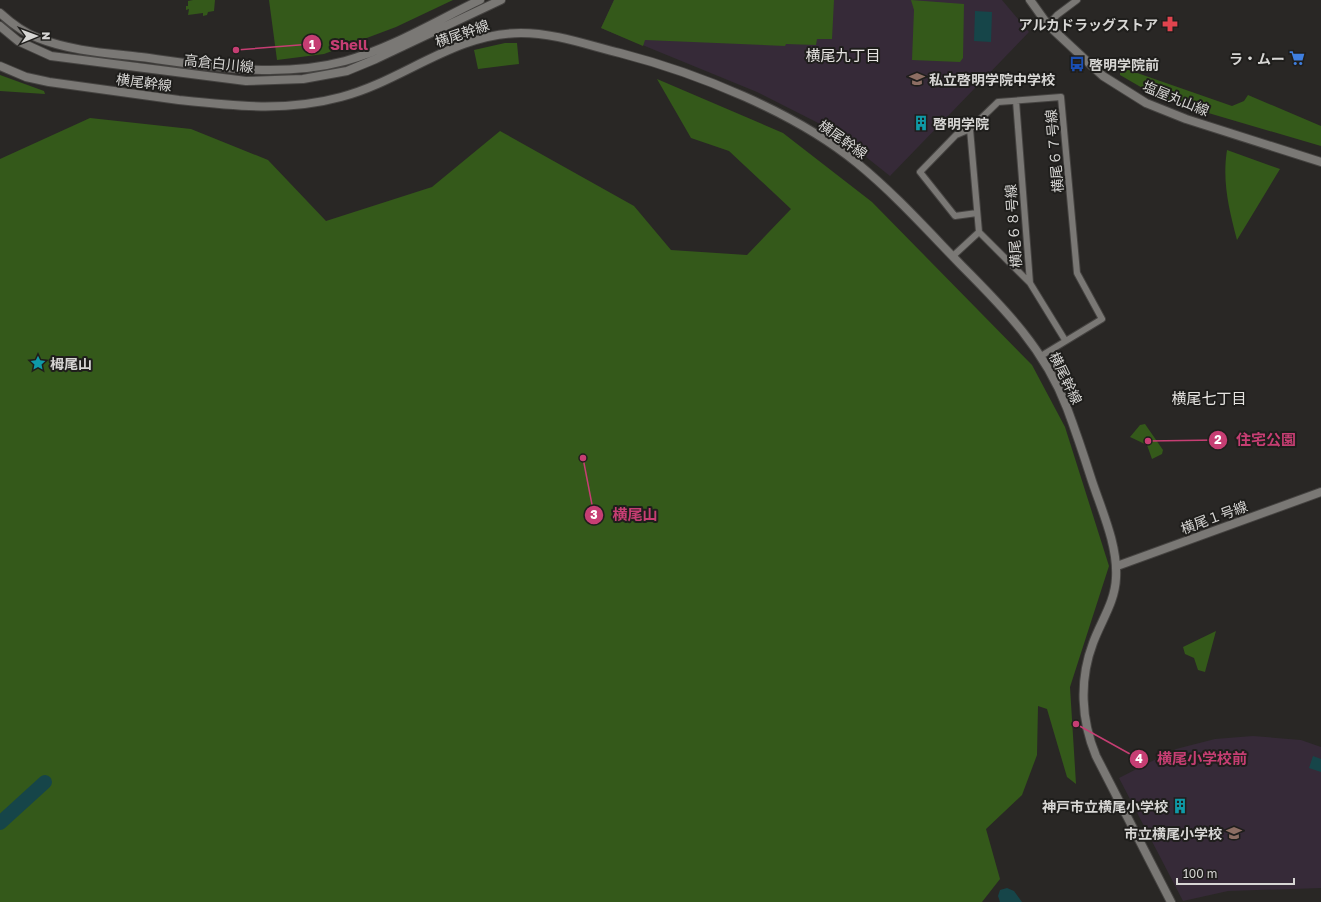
<svg xmlns="http://www.w3.org/2000/svg" width="1321" height="902" viewBox="0 0 1321 902" font-family="'Golos Text','Noto Sans JP',sans-serif">
<style>
.education{fill:#362a38}
.green{fill:#34591a}
.water{fill:#164549}
.lines{fill:none;stroke-linecap:round;stroke-linejoin:round}
.river{stroke:#164549;stroke-width:14}
.minor-casing{stroke:#454341;stroke-width:8}
.tertiary-casing{stroke:#454341;stroke-width:10}
.minor{stroke:#7a7875;stroke-width:6}
.tertiary{stroke:#7a7875;stroke-width:8}
.labels{text-anchor:middle;dominant-baseline:central;stroke-width:4;stroke-linejoin:round;paint-order:stroke}
.poi-label{font-size:14px;font-weight:bold;fill:#d7d6d4;stroke:#1f1e1c;text-anchor:end}
.street-label{font-size:14px;fill:#d7d6d4;stroke:#1f1e1c}
.neighbourhood-label{font-size:15px;fill:#e6e4e1;stroke:#1f1e1c}
.leader{fill:none;stroke:#c63e73;stroke-width:1.5}
.callout-dot{fill:#c63e73;stroke:#1f1e1c;stroke-width:1.5}
.mark-label{font-size:12px;text-anchor:middle;font-weight:bold;fill:#fff}
.callout-label{font-size:15px;text-anchor:middle;font-weight:bold;fill:#c63e73;stroke:#1f1e1c;stroke-width:4;stroke-linejoin:round;paint-order:stroke}
</style>
<rect width="100%" height="100%" fill="#292725"/>
<path class="education" d="M614,0H1002L1029,32L890,176L832,130L757,92L601,28Z
M1253,736L1301,740L1321,747V888L1228,891L1183,901L1119,778L1176,749L1215,739Z"/>
<path class="green" d="M193,0H215L214,11L208,12L207,15L203,16V13L188,15L189,9L186,10V6H188V1Z
M269,0H453L396,27L324,54L277,60Z
M614,0H834L832,39H817L816,45L786,44L785,46L645,40L643,46L601,28Z
M911,0L964,4L963,58L960,62L912,60L914,10Z
M505,43H517L519,64L478,69L474,50Z
M1120,67L1232,106L1244,101L1248,95L1321,126V146L1188,107L1151,93L1120,75Z
M0,75L44,91L45,94L0,91Z
M657,79L783,133L872,202L1032,365L1065,427L1109,566L1070,687L1076,784L1067,777L1047,709L1038,706L1037,755L1022,795L986,829L1000,879L982,902H0V159L90,118L191,129L268,160L326,221L432,187L500,131L634,206L671,250L747,255L791,209L729,151L691,138Z
M1227,150L1280,169L1237,240C1229,209 1222,182 1227,150Z
M1145,424L1163,450L1162,454L1152,459L1147,445L1130,437L1140,425Z
M1216,631L1205,672L1198,670L1194,658L1185,654L1183,647Z"/>
<path class="water" d="M975,11L992,12L991,42L974,41Z
M1313,756L1321,759V772L1309,768Z
M1007,888L1014,891L1022,902H1000L998,896L1000,890Z"/>
<g class="lines">
<path class="river" d="M0,823L45,782"/>
<defs>
<path id="minor" d="M1048,25L1057,15L1077,0
M1016,101L1030,283L1065,340
M970,129L956,135L920,172L955,216L977,213
M979,232L1030,283
M953,256L979,232L970,129L998,102L1061,97L1077,273L1102,319L1041,356"/>
<path id="tertiary" d="M1030,0L1048,25L1091,65L1103,76L1146,103L1186,119L1321,162
M0,13C11,23 24,33 38,38C71,51 106,53 141,57C209,66 277,79 345,61C392,48 436,21 480,0
M0,26L18,41L51,56L246,81L303,79L347,71L376,59L501,0
M0,66L26,77L49,82C92,88 136,94 179,100C234,106 286,112 341,97C403,81 454,33 521,33C555,33 587,45 620,53C697,73 795,112 857,163C895,194 928,231 962,266C1005,309 1045,350 1067,408C1076,432 1084,456 1092,481C1102,511 1118,546 1116,578C1115,602 1101,621 1093,643C1079,680 1081,720 1096,756L1171,902
M1117,566L1321,492"/>
</defs>
<use href="#minor" class="minor-casing"/>
<use href="#tertiary" class="tertiary-casing"/>
<use href="#minor" class="minor"/>
<use href="#tertiary" class="tertiary"/>
</g>
<defs>
<symbol id="pharmacy-bare" viewBox="-9 -9 18 18"><path d="M-2-6h4v4h4v4h-4v4h-4v-4h-4v-4h4Z" fill="#e0444e" stroke="#1f1e1c" stroke-width="2.5" paint-order="stroke"/></symbol>
<symbol id="supermarket-bare" viewBox="-9 -9 18 18"><path d="M-6-5.5h2.5l.6 2H6L4.5 2H-2.5L-4.4-4H-6ZM-1.5 3.2a1.3 1.3 0 1 0 .1 0ZM3 3.2a1.3 1.3 0 1 0 .1 0Z" fill="#3f7fe0" stroke="#1f1e1c" stroke-width="2.5" paint-order="stroke"/></symbol>
<symbol id="bus-bare" viewBox="-9 -9 18 18"><path d="M-5-6H5V4H4V6H2V4H-2V6H-4V4H-5ZM-3.5-4V0h7V-4ZM-3.5 1.2v1.5H-2V1.2ZM2 1.2v1.5H3.5V1.2Z" fill="#1a4fb4" stroke="#1f1e1c" stroke-width="2.5" paint-order="stroke"/></symbol>
<symbol id="school-bare" viewBox="-9 -9 18 18"><path d="M0-5L7-2L0 1L-7-2ZM-4 1L0 2.5L4 1V4Q0 6-4 4Z" fill="#8d6e63" stroke="#1f1e1c" stroke-width="2.5" paint-order="stroke"/></symbol>
<symbol id="building-bare" viewBox="-9 -9 18 18"><path d="M-4-6H4V6H1V3H-1V6H-4ZM-2.5-4.3h1.7v1.8h-1.7ZM.8-4.3h1.7v1.8H.8ZM-2.5-1h1.7V.8h-1.7ZM.8-1h1.7V.8H.8Z" fill="#0f9aa8" stroke="#1f1e1c" stroke-width="2.5" paint-order="stroke"/></symbol>
<symbol id="sight-bare" viewBox="-9 -9 18 18"><path d="M0-6L1.8-2.2L6-1.7L2.9 1.2L3.7 5.4L0 3.3L-3.7 5.4L-2.9 1.2L-6-1.7L-1.8-2.2Z" fill="#0f9aa8" stroke="#1f1e1c" stroke-width="2.5" paint-order="stroke"/></symbol>
</defs>
<g fill-rule="evenodd">
<use href="#pharmacy-bare" x="1159" y="13" width="22" height="22"/>
<use href="#supermarket-bare" x="1286" y="47" width="22" height="22"/>
<use href="#bus-bare" x="1066" y="53" width="22" height="22"/>
<use href="#school-bare" x="906" y="68" width="22" height="22"/>
<use href="#building-bare" x="910" y="112" width="22" height="22"/>
<use href="#sight-bare" x="27" y="352" width="22" height="22"/>
<use href="#building-bare" x="1169" y="795" width="22" height="22"/>
<use href="#school-bare" x="1223" y="822" width="22" height="22"/>
</g>
<g class="labels">
<g class="poi-label">
<text x="1158" y="24">アルカドラッグストア</text>
<text x="1285" y="58">ラ・ムー</text>
<text x="1089" y="64" text-anchor="start">啓明学院前</text>
<text x="929" y="79" text-anchor="start">私立啓明学院中学校</text>
<text x="933" y="123" text-anchor="start">啓明学院</text>
<text x="50" y="363" text-anchor="start">栂尾山</text>
<text x="1168" y="806">神戸市立横尾小学校</text>
<text x="1222" y="833">市立横尾小学校</text>
</g>
<g class="street-label">
<text transform="translate(462 33) rotate(-19)">横尾幹線</text>
<text transform="translate(219 63) rotate(6)">高倉白川線</text>
<text transform="translate(144 82) rotate(7)">横尾幹線</text>
<text transform="translate(1176 98) rotate(22)">塩屋丸山線</text>
<text transform="translate(843 139) rotate(35)">横尾幹線</text>
<text transform="translate(1054 151) rotate(-95)">横尾６７号線</text>
<text transform="translate(1013 226) rotate(-94)">横尾６８号線</text>
<text transform="translate(1066 378) rotate(64)">横尾幹線</text>
<text transform="translate(1214 517) rotate(-20)">横尾１号線</text>
</g>
<g class="neighbourhood-label">
<text x="843" y="55">横尾九丁目</text>
<text x="1209" y="398">横尾七丁目</text>
</g>
</g>
<path class="leader" d="M236 50L312 44M1148 441L1218 440M583 458L594 515M1076 724L1139 759"/>
<g class="callout-dot">
<circle cx="236" cy="50" r="4"/>
<circle cx="1148" cy="441" r="4"/>
<circle cx="583" cy="458" r="4"/>
<circle cx="1076" cy="724" r="4"/>
<circle cx="312" cy="44" r="10"/>
<circle cx="1218" cy="440" r="10"/>
<circle cx="594" cy="515" r="10"/>
<circle cx="1139" cy="759" r="10"/>
</g>
<g class="mark-label">
<text x="312" y="49">1</text>
<text x="1218" y="444">2</text>
<text x="594" y="519">3</text>
<text x="1139" y="763">4</text>
</g>
<g class="callout-label">
<text x="349" y="50">Shell</text>
<text x="1266" y="445">住宅公園</text>
<text x="635" y="520">横尾山</text>
<text x="1202" y="764">横尾小学校前</text>
</g>
<g transform="translate(36 36) rotate(89)" stroke="#1f1e1c" stroke-width="3" paint-order="stroke">
<path d="M0-3L7 15L0 10L-7 15Z" fill="#d7d6d4"/>
<text y="-6" font-size="11" font-weight="bold" text-anchor="middle" fill="#d7d6d4">N</text>
</g>
<path d="M1177 878v6h117v-6" fill="none" stroke="#d7d6d4" stroke-width="2"/>
<text x="1183" y="878" font-size="12" fill="#d7d6d4" stroke="#1f1e1c" stroke-width="3" paint-order="stroke">100 m</text>
</svg>
